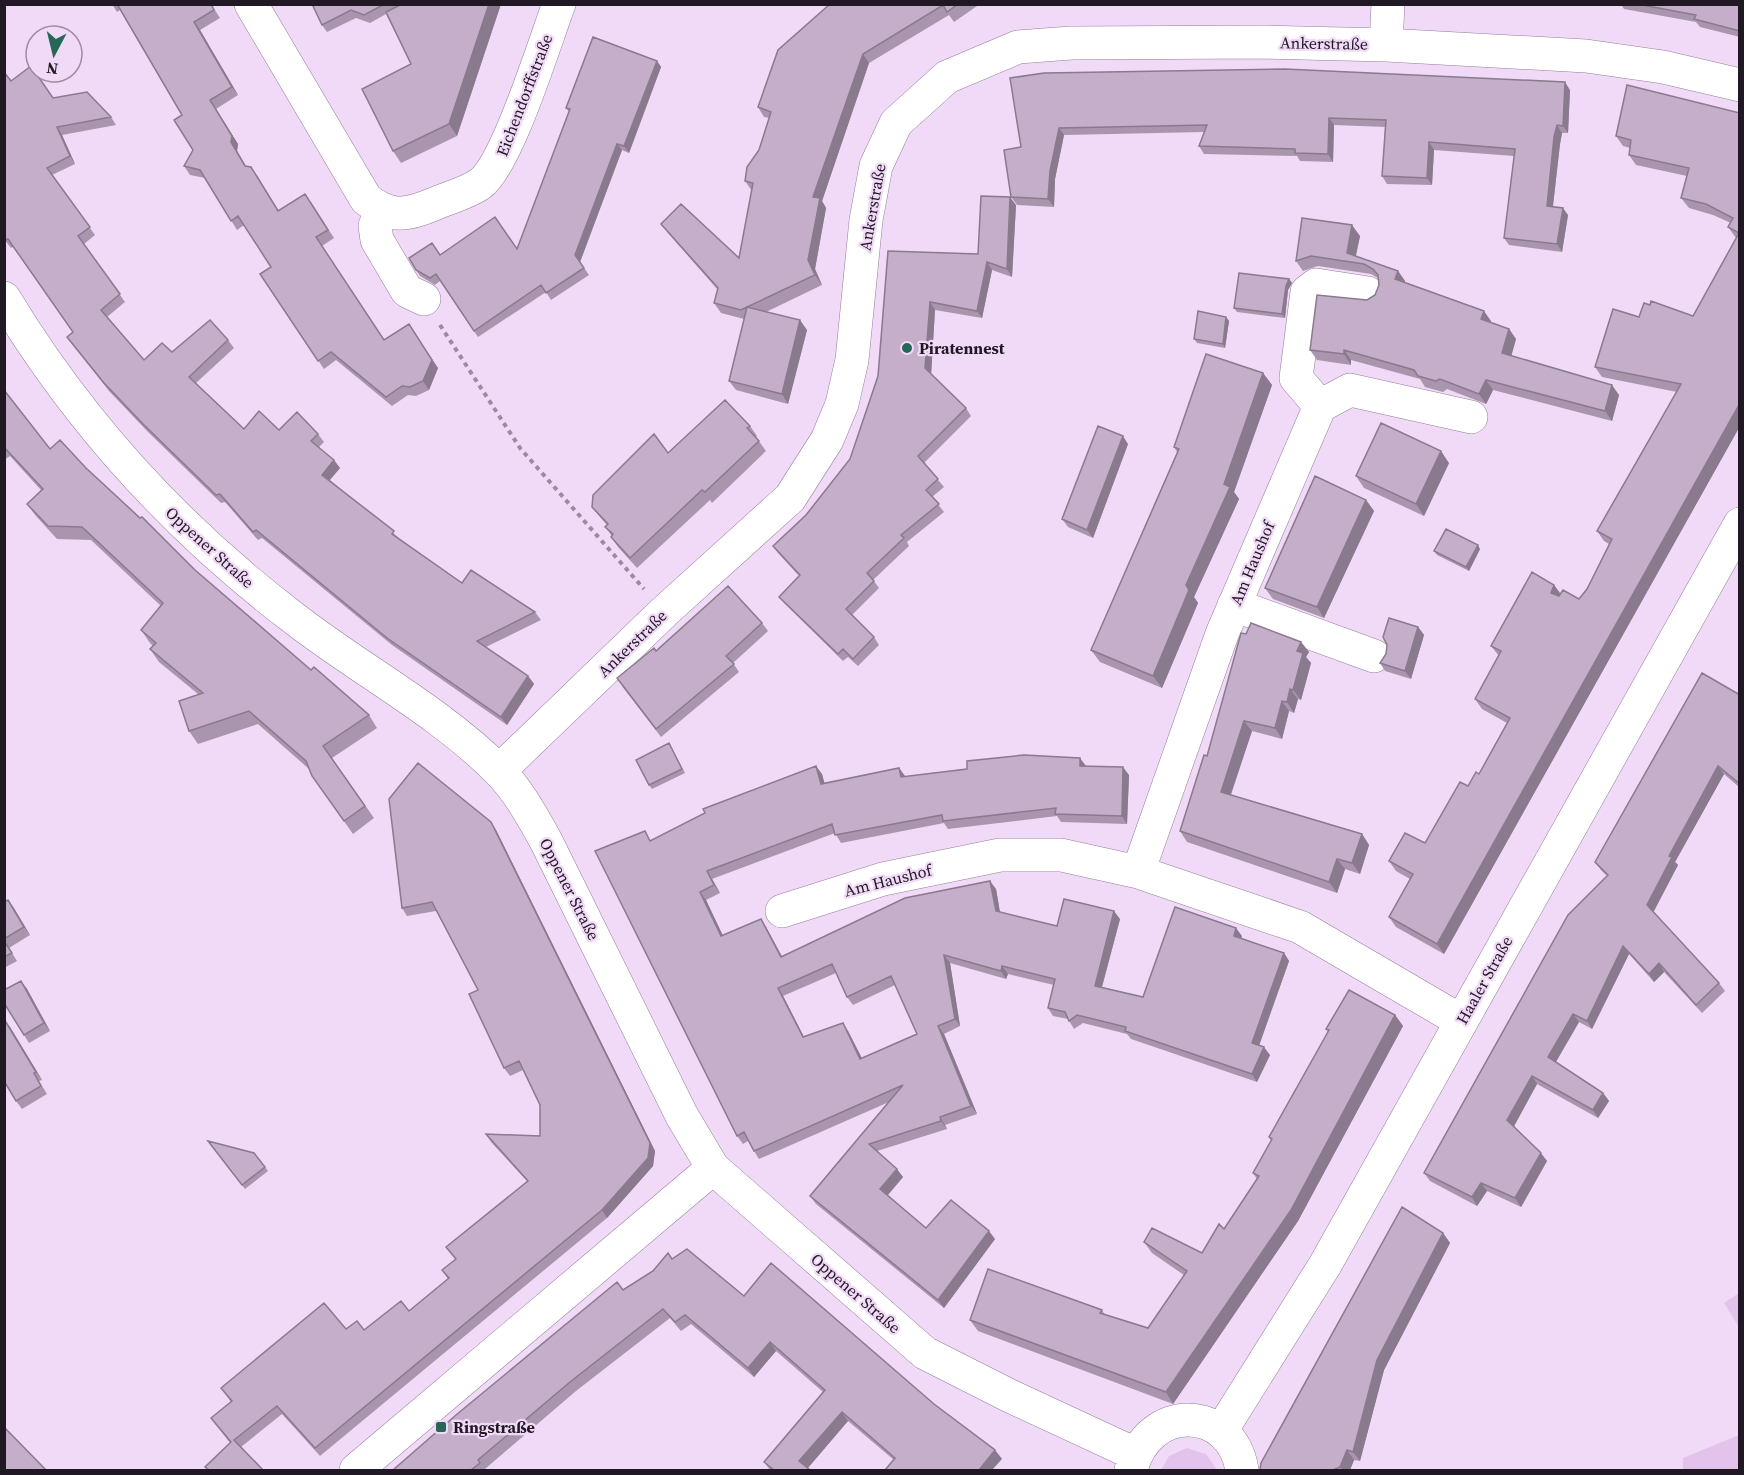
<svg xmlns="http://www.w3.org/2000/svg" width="1744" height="1475" viewBox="0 0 1744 1475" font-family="'Source Serif 4',serif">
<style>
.green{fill:#e3c3ec}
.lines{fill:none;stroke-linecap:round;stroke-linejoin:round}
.minor-casing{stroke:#937f99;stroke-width:34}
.path{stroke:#9c8ba0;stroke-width:4;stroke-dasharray:4.5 4.5;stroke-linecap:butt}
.minor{stroke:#fff;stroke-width:33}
.wall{fill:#a996ae;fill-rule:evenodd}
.shaded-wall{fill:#897a8d}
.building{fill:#c4aeca;stroke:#897a8d;stroke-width:1.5;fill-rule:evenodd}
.poi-dot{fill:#266858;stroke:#f1daf7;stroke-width:2}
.labels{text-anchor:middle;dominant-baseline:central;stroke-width:4.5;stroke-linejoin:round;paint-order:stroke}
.street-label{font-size:16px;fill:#201822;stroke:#f1daf7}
.poi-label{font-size:16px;font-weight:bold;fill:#201822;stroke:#f1daf7;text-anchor:start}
</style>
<rect width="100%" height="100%" fill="#f1daf7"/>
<path class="green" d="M1739,1293V1327L1724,1303Z
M1739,1435V1470H1683V1458Z
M1187,1448L1206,1454L1217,1470H1161L1169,1456Z"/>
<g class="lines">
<defs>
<path id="minor" d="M251,4L366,199C390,218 406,216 434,204C448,198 467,193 480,184C507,165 545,41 559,4
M1386,45L1388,4
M381,211L375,226L377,240L407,291L424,299
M4,298C79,422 176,528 291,616C357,668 438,710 498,770C518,790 532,816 546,841L682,1116L713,1168L925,1353L1010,1396L1135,1454
M1320,406L1296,378L1307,292L1316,285L1368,293
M1234,605L1374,656
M499,771L664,612L790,498L827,440L842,404L852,360L866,220L876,166L896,123L947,77L1018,47L1071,43L1264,42L1386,45L1586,56L1663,67L1740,85
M1138,872L1222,634L1320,406L1350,390L1471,417
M782,911L883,879L1000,855H1061L1138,872L1300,927L1461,1021
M1221,1431L1325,1265L1740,524
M356,1470L713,1168
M1131,1470C1148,1402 1232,1405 1242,1470"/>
</defs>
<use href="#minor" class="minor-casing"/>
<path class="path" d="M440,325L520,448L644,589
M1739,1470H1740"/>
<use href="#minor" class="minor"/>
</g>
<path class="wall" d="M112,4H211L220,18L200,30L238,95L216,109L238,144L237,151L246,166L257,175L279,211L311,202L334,238L322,246L384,340L438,368L429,390L416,396L408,395L392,406L336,360L324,369L260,274L271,267L244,225L237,230L205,178L190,175L184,166L193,150L182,115L120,10L117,12Z
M312,4H501L457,136L401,163L393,151L411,64L386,14L370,23L356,18L327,32L322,25Z
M830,4H980L954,22L949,15L869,63L822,201L826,208L815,269L822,285L766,312L807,330L788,404L736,390L729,381L744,319L721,313L714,303L718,290L668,233L661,224L739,258L752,191L745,181L759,150L769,118L764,117L758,107Z
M1621,4H1740V37L1700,27L1696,22L1624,9Z
M657,61L661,67L629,153L622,150L580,262L589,275L551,300L546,292L478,337L440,281L435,285L420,276L416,270L440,255L517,248L569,112L566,108Z
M1010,78L1570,90L1568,133H1562L1560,144L1553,207L1568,215L1562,252L1509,245L1504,238L1514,156L1434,150L1432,185L1387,184L1382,176L1385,127L1334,125L1333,162L1300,161L1297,156L1204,154L1199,146L1204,132L1064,135L1055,179L1054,207L1017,205L1011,197L1021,147Z
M11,81L53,98L111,117L116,125L62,135L75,164L52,175L95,235L84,244L125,302L107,317L144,360L172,352L228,340L234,348L196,383L244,429L279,430L318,434L324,442L319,447L340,468L330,480L399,538L462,583L535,612L541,620L486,647L528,676L534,684L507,725L392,645L262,538L258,540L225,502L221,503L148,432L109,391L73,345L67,337L73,332L13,247L11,248L4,239Z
M1740,113V426L1444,954L1396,927L1389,917L1410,879L1396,871L1389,861L1425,843L1468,786L1479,774L1507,723L1482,709L1475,699L1499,656L1491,646L1554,585L1561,594L1579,599L1587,589L1609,544L1604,541L1597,531L1677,392L1602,377L1595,367L1639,317L1693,316L1736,238L1728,227L1731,223L1713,215L1689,208L1681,198L1687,176L1636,165L1629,155L1630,148L1623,146L1616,136Z
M1016,205L1012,277L992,270L982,318L935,310L931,374L966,408L971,416L924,463L944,487L932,497L944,512L907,542L909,546L873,580L879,588L852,615L874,637L879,645L858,666L848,657L843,661L785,604L779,597L799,576L778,553L773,546L806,515L850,459L878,376L888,251L978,254Z
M1360,236L1356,256L1398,271L1405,281L1404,283L1491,321V322L1509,329L1516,339L1511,356L1619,395L1612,421L1493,390L1486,404L1447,389L1443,392L1425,387L1420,379L1351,360V365L1317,360L1310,350L1367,300L1375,295L1379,285L1378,278L1371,274L1318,266L1303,271L1296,261Z
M1289,279L1292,283L1288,290L1285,318L1237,312L1234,308Z
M1226,317L1229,321L1225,348L1197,343L1194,339Z
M1263,373L1272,385L1234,492L1239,499L1194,597L1198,603L1162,688L1100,662L1091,650L1177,452L1174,447Z
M4,390L50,449L86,468L195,570L311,670L369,715L377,728L332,758L374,818L353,834L312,776L309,769L258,724L198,744L189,731L198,694L159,662L150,649L153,646L150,643L141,630L161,606L91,540L57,539L36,516L27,504L41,490L10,456L4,460Z
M750,426L757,436L756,437L766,451L712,503L710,500L637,568L618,547L611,537L612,536L605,527L607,525L600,517L592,507L668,453Z
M1128,444L1093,538L1068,527L1062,519Z
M1449,463L1424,516L1364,488L1356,476Z
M1366,500L1374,511L1324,618L1273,599L1265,588Z
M1480,549L1469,571L1437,555L1434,551Z
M762,623L768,631L733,663L739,672L661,737L622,686L656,651Z
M1418,627L1424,635L1411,679L1385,671L1380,663L1386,654L1387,645Z
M1246,634L1301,642L1309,652L1306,657L1311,663L1301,700L1298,699L1294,713L1289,711L1282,739L1252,731L1231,795L1362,834L1369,845L1360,874L1345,869L1337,893L1187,842L1180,831L1207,756Z
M1740,695V788L1724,774L1675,862L1678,865L1653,912L1719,983L1725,991L1702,1013L1664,972L1654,982L1629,954L1592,1029L1579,1022L1556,1062L1603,1093L1609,1101L1598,1118L1537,1084L1514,1126L1547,1161L1521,1207L1487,1191L1477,1206L1430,1181L1424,1173L1607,876L1601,870L1595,862Z
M669,743L685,773L652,789L649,785Z
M1086,766L1129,775L1127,824L1061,822L1057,816L948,829L944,823L841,843L835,833L712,879L720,893L706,900L722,935L766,927L782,956L996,889L1000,912L1057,926L1120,919L1102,987L1143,997L1242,936L1241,938L1284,953L1289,961L1259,1046L1270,1055L1257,1082L1131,1039L1127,1034L1083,1023L1074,1029L1068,1019L1053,1016L1048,1008L1054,985L1008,974L1006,979L950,963L960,1026L944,1034L977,1114L945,1125L947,1129L877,1151L903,1177L888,1195L926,1228L995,1239L944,1308L816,1204L810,1196L889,1102L759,1159L754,1151L748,1141L743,1144L737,1136L651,840L822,774L824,783L899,768L905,777ZM836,973L847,997L853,1005L895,985L917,1034L862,1058L848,1031L804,1037L783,996Z
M491,822L496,830L655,1151L653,1166L607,1218L320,1456L282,1414L241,1447L263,1470H208L205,1467L230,1443L211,1418L231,1402L221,1388L346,1329L364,1330L409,1311L448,1279L442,1270L456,1259L446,1247L527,1181L491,1142L486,1134L540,1136V1105L523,1070L510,1076L504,1068L478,990L436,911L407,916L402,908Z
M8,900L30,935L9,948L17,961L4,968V902Z
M21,981L27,989L50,1031L29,1043L24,1035Z
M1395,1015L1403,1026L1298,1221L1173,1404L978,1331L970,1320L1102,1310L1105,1315L1148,1328L1184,1275L1152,1253L1144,1242L1202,1253L1224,1229L1257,1179L1253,1173L1271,1141L1269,1137L1328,1032L1326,1029Z
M10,1027L42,1080L39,1081L47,1094L22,1109L16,1101Z
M208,1141L265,1167L268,1171L245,1189Z
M1443,1233L1450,1243L1384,1370L1360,1461L1354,1460L1350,1470H1260Z
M672,1258L744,1296L934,1404L995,1450L1002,1459L894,1460L848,1421L808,1468L810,1470H770L764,1462L823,1392L776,1351L754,1377L691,1324L681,1331L670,1318L576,1391L485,1469V1470H393L623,1290Z"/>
<path class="shaded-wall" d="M489,4H501L457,136L449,124Z
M194,22L200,30L238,95L232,87Z
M863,54L869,63L822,201L826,208L815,269L822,285L815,275L808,260L813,197Z
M657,61L661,67L629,153L624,146Z
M1565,82L1570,90L1568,133L1563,126Z
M210,100L238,144L237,151L251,175L231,142Z
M1329,118L1334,125L1333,162L1328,154Z
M1557,125L1562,133L1560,144L1552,213L1547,206L1554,137Z
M57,127L62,135L75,164L70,156Z
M1059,128L1064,135L1055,179L1054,207L1048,199L1050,171Z
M1429,142L1434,150L1432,185L1427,178Z
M617,144L622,150L580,262L575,255Z
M1010,197L1016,205L1012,277L1007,269Z
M1563,208L1568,215L1562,252L1557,244Z
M1352,225L1360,236L1354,263L1347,253Z
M987,262L992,270L982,318L977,311Z
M1398,271L1405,281L1402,290L1395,279Z
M1289,279L1292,283L1288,290L1285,318L1282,314L1286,286Z
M930,302L935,310L931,376L925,368Z
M1484,311L1491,321L1488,329L1481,319Z
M1226,317L1229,321L1225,348L1223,344Z
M800,320L807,330L788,404L782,394Z
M409,324L438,368L429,390L423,381Z
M1509,329L1516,339L1509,364L1502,353Z
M1344,350L1351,360V365L1344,354Z
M1263,373L1272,385L1234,492L1239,499L1194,597L1198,603L1162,688L1153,676L1186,585L1224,484Z
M1486,380L1493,390L1486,404L1479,394Z
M1612,385L1619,395L1612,421L1605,411Z
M1740,403V426L1444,954L1437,944Z
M1123,436L1128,444L1093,538L1087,530Z
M1441,451L1449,463L1424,516L1416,504Z
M334,460L340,468L328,482L322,475Z
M1366,500L1374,511L1324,618L1317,607Z
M1478,545L1480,549L1469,571L1466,567Z
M1554,585L1561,595L1558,603L1551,593Z
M1418,627L1424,635L1411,679L1405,671Z
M1301,642L1309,652L1306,657L1311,663L1301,700L1293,690L1297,651Z
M528,676L534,684L507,725L501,717Z
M1290,689L1298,699L1294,713L1287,702Z
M1282,701L1289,711L1282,739L1275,728Z
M1244,721L1252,731L1228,802L1221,792Z
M1080,758L1086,766H1080Z
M816,766L822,774L827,792L821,784Z
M1718,766L1724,774L1675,862L1678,865L1653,913L1647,905L1669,856Z
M1123,767L1129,775L1127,824L1122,816Z
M899,768L905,776L907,785L901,777Z
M491,822L496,830L655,1151L653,1166L607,1218L602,1210Z
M1362,834L1369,845L1360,874L1352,863Z
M1337,859L1345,869L1337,893L1329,882Z
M707,871L712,879L720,893L714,885Z
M990,881L996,889L1001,919L996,911Z
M700,892L706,900L727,944L721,936Z
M8,900L14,908L30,935L24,927Z
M1114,911L1120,919L1100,994L1095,986Z
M761,919L766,927L786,965L781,957Z
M1236,928L1242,936L1239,944L1234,936Z
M1623,946L1629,954L1592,1029L1587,1021Z
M1284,953L1289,961L1257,1051L1252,1043Z
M944,955L950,963L960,1026L955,1019Z
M1659,963L1664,972L1654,982L1649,974Z
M1002,966L1008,974L1006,979L1001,971Z
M21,981L27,989L50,1031L44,1023Z
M778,988L783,996L808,1045L803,1037Z
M1573,1014L1579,1022L1554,1065L1548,1057Z
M1395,1015L1403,1026L1298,1221L1173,1404L1166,1392Z
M4,1019L10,1027L42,1080L36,1072Z
M843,1023L848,1031L866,1067L860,1059Z
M938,1026L944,1034L977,1114L971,1106Z
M1264,1047L1270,1055L1257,1082L1252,1074Z
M1532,1076L1537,1084L1513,1128L1507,1120Z
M1603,1093L1609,1101L1598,1118L1593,1110Z
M940,1117L945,1125L947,1129L941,1121Z
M1541,1153L1547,1161L1521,1207L1515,1198Z
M897,1169L903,1177L886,1197L880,1189Z
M1481,1183L1487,1191L1477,1206L1472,1197Z
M989,1231L995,1239L944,1308L938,1300Z
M1443,1233L1450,1243L1384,1370L1360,1461L1353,1452L1377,1360Z
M770,1342L776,1351L754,1377L748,1368Z
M842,1412L848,1421L806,1470L799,1461Z
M995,1450L1002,1459L992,1470H979Z
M1347,1450L1354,1460L1350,1470H1343L1340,1467Z"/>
<path class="building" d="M117,4H211L214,10L194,22L232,87L210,100L232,136L231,142L245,166L251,167L278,211L305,194L328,230L316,237L384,340L409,324L432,360L423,381L410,387L402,386L386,397L331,352L318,361L260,274L271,267L238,216L231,221L200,170L184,166L193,150L174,120L182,115Z
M312,4H385L364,15L351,10L322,25Z
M402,4H489L449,124L393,151L362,89L411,64L386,12Z
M830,4H958L947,12L943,5L863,54L813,197L820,198L808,260L815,275L747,307L800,320L782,394L729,381L747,307L741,310L714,303L718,288L661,224L681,204L739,258L753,183L745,181L747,167L759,150L771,112L758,107L778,50Z
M1637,4H1740V31L1694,19L1696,15Z
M593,37L657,61L624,146L617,144L575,255L584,268L546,293L541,285L474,331L436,274L430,278L416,270L409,258L432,243L440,255L495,217L517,249L570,109L566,108Z
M31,66L53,98L87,92L111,117L57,127L70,156L47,168L90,227L78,236L120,294L101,310L144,360L162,343L172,352L210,320L228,340L189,377L244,429L259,411L279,430L297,412L318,434L311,441L334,460L322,475L394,531L392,534L462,583L471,570L535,612L477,641L528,676L501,717L387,638L256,530L253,532L220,494L216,495L143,424L104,383L67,337L73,332L8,239L5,240L4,239V72L11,81Z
M1285,69L1565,82L1563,126L1557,125L1554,137L1547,206L1563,208L1557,244L1504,238L1515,149L1429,142L1427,178L1382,176L1386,120L1329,118L1328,154L1295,153V149L1199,146L1207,125L1059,128L1050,171L1048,199L1011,197L1004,150L1021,147L1010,78L1044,73Z
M1627,85L1740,113V403L1437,944L1389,917L1413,874L1389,861L1405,833L1425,843L1460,782L1468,786L1476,772L1479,774L1510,718L1475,699L1501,651L1491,646L1532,572L1554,585L1551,593L1559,596L1563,590L1579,599L1587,589L1612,539L1597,531L1681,384L1595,367L1613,309L1639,317L1644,303L1650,305L1651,301L1693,316L1739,233L1728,227L1733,218L1706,204L1681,198L1689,168L1629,155L1631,140L1616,136Z
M981,196L1010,197L1007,269L987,262L977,311L930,302L925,368L966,408L918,456L938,479L926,490L939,504L901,535L904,538L867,573L874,581L846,609L874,637L853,659L843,649L838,654L779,597L800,575L773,546L806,515L850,459L878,376L888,251L978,254Z
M1302,218L1352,225L1347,253L1398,271L1395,279L1484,311L1481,319L1509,329L1502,353L1612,385L1605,411L1486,380L1479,394L1440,379L1436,381L1418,376L1414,370L1344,350V354L1310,350L1317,295L1367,300L1375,295L1379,285L1378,275L1373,269L1364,264L1311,256L1296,261Z
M1239,273L1289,279L1286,286L1282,314L1234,308Z
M1198,311L1226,317L1223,344L1194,339Z
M1206,354L1263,373L1224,484L1230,487L1186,585L1189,590L1153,676L1091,650L1179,449L1174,447Z
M4,390L50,449L60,440L86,468L140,518L142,517L195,570L311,670L314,667L369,715L323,746L365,806L344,821L312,776L306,761L249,711L189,731L179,701L203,693L150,649L156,643L141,630L163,603L82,527L48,526L27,504L43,489L4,447Z
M725,400L750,426L747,428L759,441L705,492L702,490L630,558L611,537L613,534L605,527L608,524L592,507L593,495L654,434L668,453Z
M1381,423L1441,451L1416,504L1356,476Z
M1098,426L1123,436L1087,530L1062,519Z
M1315,476L1366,500L1317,607L1265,588Z
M1446,529L1478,545L1466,567L1434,551Z
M728,586L762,623L726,656L734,664L656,729L617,678L654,648L656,651Z
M1389,618L1418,627L1405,671L1380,663L1386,654L1387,645L1383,637Z
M1251,623L1301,642L1297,651L1303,653L1293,690L1290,689L1287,702L1282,701L1275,728L1244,721L1221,792L1362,834L1352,863L1337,859L1329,882L1180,831L1204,755L1207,756L1241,633L1246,634Z
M1702,673L1740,695V784L1718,766L1669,856L1672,857L1647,905L1719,983L1696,1005L1659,963L1649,974L1623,946L1587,1021L1573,1014L1548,1057L1603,1093L1593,1110L1532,1076L1507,1120L1541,1153L1515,1198L1481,1183L1472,1197L1424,1173L1568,915L1608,875L1595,862Z
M669,743L682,769L649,785L636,760Z
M1024,755L1080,758V766L1123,767L1122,816L1055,814L1056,808L943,821L942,815L835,835L832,824L707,871L714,885L700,892L721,936L761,919L781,957L905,898L990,881L996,911L1057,926L1064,899L1114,911L1095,986L1143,997L1175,907L1236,928L1234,936L1284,953L1252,1043L1264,1047L1252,1074L1125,1031L1126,1027L1077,1015L1069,1021L1065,1012L1048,1008L1055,979L1002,966L1001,971L944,955L955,1019L938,1026L971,1106L940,1117L941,1121L869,1144L897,1169L880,1189L926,1228L951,1200L989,1231L938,1300L810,1196L903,1085L754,1151L744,1132L737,1136L595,851L645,831L650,841L705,813L703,809L816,766L821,784L899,768L901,777L967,769V761ZM832,964L847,997L891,976L917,1034L860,1059L843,1023L803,1037L778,988Z
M418,763L491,822L650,1143L648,1158L602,1210L315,1448L277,1406L234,1440L263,1470H209L205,1467L231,1442L211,1418L232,1401L221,1388L324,1303L346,1329L357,1321L364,1330L401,1301L409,1311L449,1278L442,1270L456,1259L446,1247L528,1181L486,1134L540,1136V1105L519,1061L504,1068L469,994L478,990L432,902L402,908L389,799Z
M8,900L24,927L4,939V902Z
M4,941L12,953L4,957Z
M21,981L44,1023L24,1035L4,1003V990Z
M1349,990L1395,1015L1291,1210L1166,1392L970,1320L988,1269L1102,1310L1100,1313L1148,1328L1187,1271L1144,1242L1152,1228L1202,1253L1219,1224L1224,1229L1259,1176L1253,1173L1272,1139L1269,1137L1329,1030L1326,1029Z
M4,1019L36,1072L34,1073L41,1086L16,1101L4,1081Z
M208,1141L254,1153L265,1167L242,1185Z
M1402,1207L1443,1233L1377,1360L1353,1452L1347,1450L1340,1467L1333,1470H1260L1261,1463Z
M687,1249L744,1296L771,1263L934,1404L995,1450L979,1470H885L895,1458L842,1412L799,1461L810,1470H774L764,1462L825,1390L770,1342L748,1368L685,1315L675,1322L663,1309L570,1382L478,1460L480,1463L471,1470H393L456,1415L617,1282L623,1290L653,1271L668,1253L672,1259Z
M4,1427L46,1470H4Z"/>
<g class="poi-dot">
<circle cx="907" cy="348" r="6"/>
<rect x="435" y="1421" width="12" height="12" rx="3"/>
</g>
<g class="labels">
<g class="street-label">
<text transform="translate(1324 43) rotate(1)">Ankerstraße</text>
<text transform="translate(524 95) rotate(-69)">Eichendorffstraße</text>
<text transform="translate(872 207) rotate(-80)">Ankerstraße</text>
<text transform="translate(210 547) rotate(42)">Oppener Straße</text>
<text transform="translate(1252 563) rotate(-67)">Am Haushof</text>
<text transform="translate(632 643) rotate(-44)">Ankerstraße</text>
<text transform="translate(888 880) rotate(-14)">Am Haushof</text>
<text transform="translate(570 889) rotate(63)">Oppener Straße</text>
<text transform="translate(1484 980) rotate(-61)">Haaler Straße</text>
<text transform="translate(856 1293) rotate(41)">Oppener Straße</text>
</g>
<g class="poi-label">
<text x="919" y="348">Piratennest</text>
<text x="453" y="1427">Ringstraße</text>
</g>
</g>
<rect width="1744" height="1475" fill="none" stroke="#201822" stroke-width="12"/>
<g transform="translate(54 54) rotate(187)"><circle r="28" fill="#f1daf7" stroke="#9d8ca2" stroke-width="1.5"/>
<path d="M0-4.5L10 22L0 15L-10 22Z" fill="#266858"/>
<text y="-9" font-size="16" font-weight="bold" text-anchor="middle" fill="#201822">N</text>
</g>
</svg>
